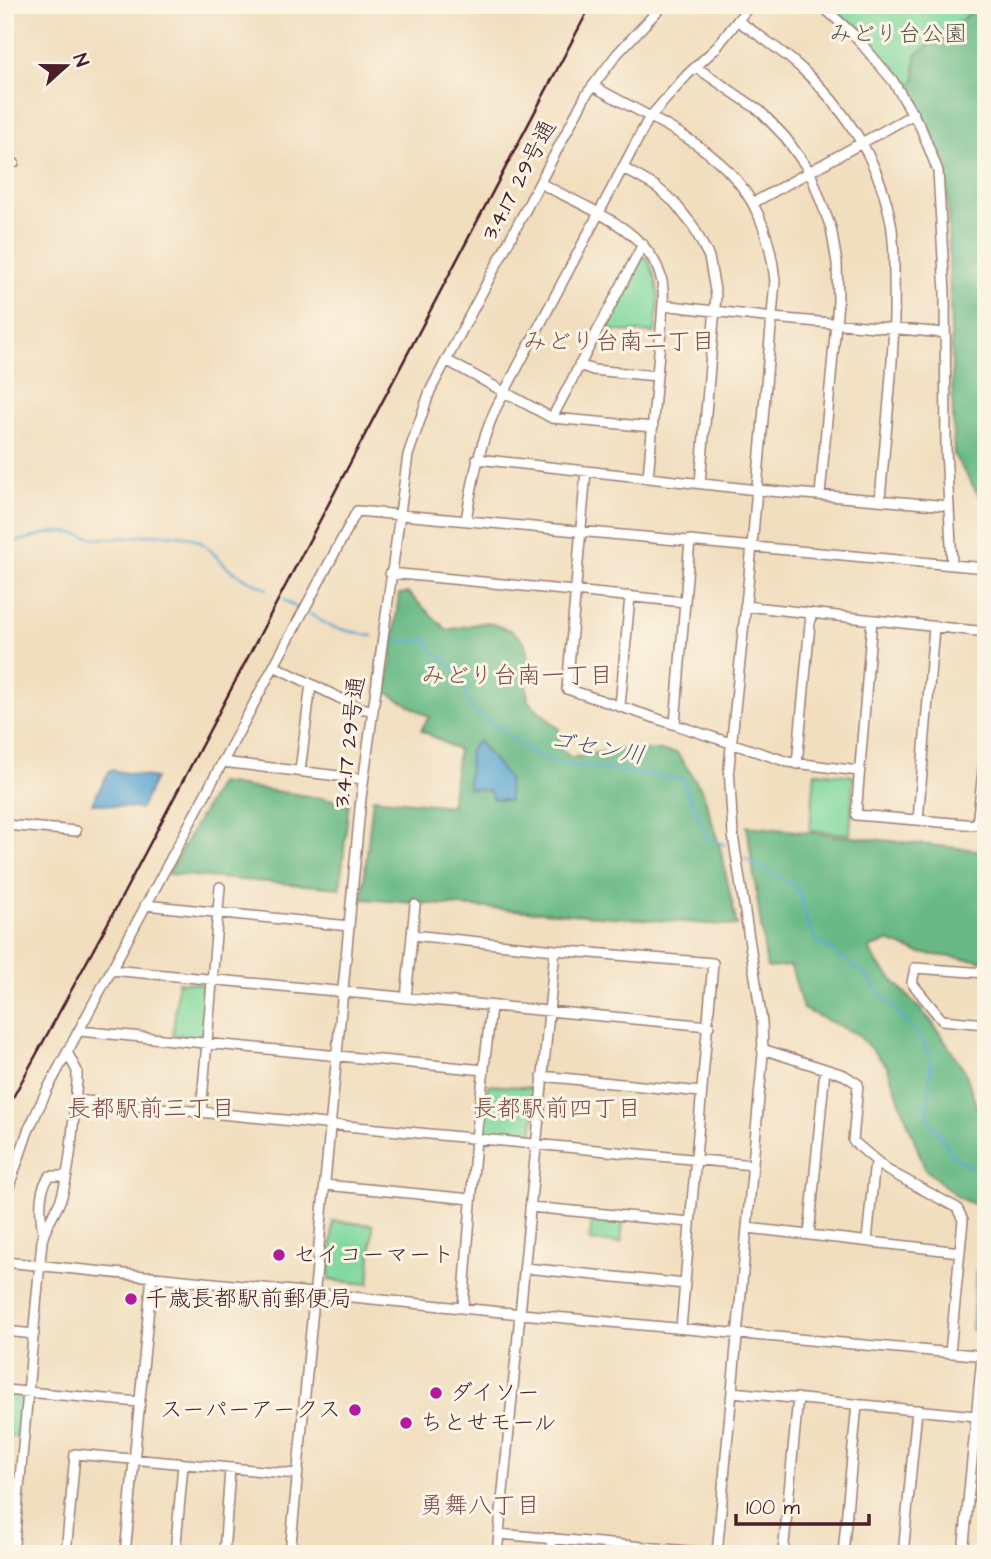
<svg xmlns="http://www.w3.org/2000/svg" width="991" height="1559" viewBox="0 0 991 1559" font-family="'Architects Daughter','Klee One',sans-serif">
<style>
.green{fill:#81d99e;stroke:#667c64;stroke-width:2}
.forest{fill:#68b985;stroke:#596c58;stroke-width:2}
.water{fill:#58a6d1;stroke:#51627e;stroke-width:2}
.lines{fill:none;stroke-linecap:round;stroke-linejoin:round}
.stream{stroke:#58a6d1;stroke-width:2.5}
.minor-casing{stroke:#9e7e74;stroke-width:12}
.minor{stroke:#fff;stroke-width:9}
.rail{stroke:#4a1f2b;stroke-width:2.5}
.poi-dot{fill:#b5179e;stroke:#fcf5e5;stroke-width:2.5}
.labels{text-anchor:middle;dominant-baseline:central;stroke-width:6;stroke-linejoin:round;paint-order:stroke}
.park-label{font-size:23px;fill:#5a574e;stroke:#fcf5e5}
.street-label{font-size:23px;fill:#4a1f2b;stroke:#fcf5e5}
.poi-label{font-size:23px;fill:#4a1f2b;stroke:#fcf5e5;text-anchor:start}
.neighbourhood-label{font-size:24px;fill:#824e50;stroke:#fcf5e5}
.water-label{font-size:24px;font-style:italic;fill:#50556d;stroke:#fcf5e5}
</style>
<rect width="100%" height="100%" fill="#fcf5e5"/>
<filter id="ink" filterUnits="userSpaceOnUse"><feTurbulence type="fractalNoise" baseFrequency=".0143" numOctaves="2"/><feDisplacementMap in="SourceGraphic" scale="14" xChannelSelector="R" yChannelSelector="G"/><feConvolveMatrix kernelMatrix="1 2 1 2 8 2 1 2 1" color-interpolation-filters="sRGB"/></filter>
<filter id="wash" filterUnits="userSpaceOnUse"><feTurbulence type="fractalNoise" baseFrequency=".00686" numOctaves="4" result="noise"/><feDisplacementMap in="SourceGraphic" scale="28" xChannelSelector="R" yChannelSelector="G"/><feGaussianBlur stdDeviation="1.57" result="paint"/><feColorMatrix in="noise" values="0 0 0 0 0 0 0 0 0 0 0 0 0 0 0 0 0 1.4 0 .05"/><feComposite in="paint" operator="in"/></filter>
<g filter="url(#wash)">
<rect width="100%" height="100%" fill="#f1debe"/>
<path class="green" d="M830,5H981L916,55L915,81L906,86Z
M647,257C662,289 659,300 655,333L603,330L641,258Z
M815,772L853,776L850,834L810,830Z
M178,982L208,985L203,1038L173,1035Z
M488,1085L537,1088L532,1138L482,1133Z
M592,1218L623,1221L621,1243L590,1241Z
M333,1221L373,1225L369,1284L329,1280Z
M5,1393L23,1395L20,1437L5,1436Z"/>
<path class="forest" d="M981,5H986V507L954,455L947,177L936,142L906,86L915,81L916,55Z
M408,593L447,630L487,622L510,630L524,641L530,662L526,679L528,701L559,729V747L571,758C607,749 640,747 677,753L703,792L720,848L737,926L362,899L373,798L451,806L458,750L421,730L429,717L387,692L399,594Z
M219,783L349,802L340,888L168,874Z
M747,826L986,851V961L919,953L888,941L869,948L878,964L931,1021L965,1071L977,1108L986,1119V1210L959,1198L925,1169L887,1066L857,1034L803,1009L791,966L767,968Z"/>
<path class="water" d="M478,741L508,778L509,801L492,798L490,791L468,788L470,750Z
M110,770L155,778L141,809L92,803Z
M986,1266V1331L972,1330L976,1271Z"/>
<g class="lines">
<path class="stream" d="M5,542C24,543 40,533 58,532C72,531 82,536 95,538C127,542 160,528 192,538C207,543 214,555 225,565C237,576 253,582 267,589
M284,600L297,608
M310,614L331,627L372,636
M395,639L411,642L426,639C434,658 452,661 460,676C466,687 466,701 473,713L479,714L536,755L557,763L682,779L707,836L725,845
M744,858L798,888L808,925L815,939L862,972L923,1041L931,1062L927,1112L931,1122L953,1155L986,1177"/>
</g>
</g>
<g filter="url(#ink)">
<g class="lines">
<defs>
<path id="minor" d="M821,5L855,36L893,81L921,128L938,171L945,293L946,450L952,565
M738,21C760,36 783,51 802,69C844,107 877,158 889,213C894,234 894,255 894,276C896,351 886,426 880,500
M696,67L760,111L785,137L810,172L831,228L837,263L838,302L820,495
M593,86C685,138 763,160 775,281L752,546L729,767L733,835L762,1022L763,1054L717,1554
M5,163H14
M623,168L655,186L674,202L693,226L709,257L716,296L700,483
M540,183C580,205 645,227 660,274C665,288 663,303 662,318L648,478
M753,203L914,114
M663,305L773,318L945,333
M446,360L552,418L653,427
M579,365L593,370L657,376
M552,418L643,244
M477,459L757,490L949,506
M586,471L567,689L788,762L858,771
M466,520C473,479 479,446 496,408L649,118L687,75L715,49L750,5
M390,573L685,602
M745,606L986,632
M872,620L856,815L977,825L986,744
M274,666L360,708L371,710
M620,706L630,596
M675,724L690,540
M222,762L363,779
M797,764L811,613
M300,771L311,684
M918,820L934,627
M5,825L76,831
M145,905L349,926
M412,935L555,950L713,963L681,1328
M111,970L709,1026
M986,973L915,968L912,983L942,1020L986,1024
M406,998L415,905
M79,1031L484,1070
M762,1049L844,1075L858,1084L853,1141L887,1170L957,1208L963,1220L950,1353
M542,1076L701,1092
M75,1100L753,1165
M201,1113L220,887
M325,1185L471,1199
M5,1198L28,1131L47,1090L357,511L986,568
M530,1207L690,1222
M747,1228L960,1252
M43,1233C40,1215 38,1189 50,1176H67
M809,1235L825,1069
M867,1241L874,1170L877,1162
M5,1262L521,1314L986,1356
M525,1268L685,1284
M463,1307L476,1139L491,1007
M5,1331L34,1334
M5,1390L139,1402
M732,1392L976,1416
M499,1534L721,1554
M13,1554L42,1241C45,1225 57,1212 62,1196C72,1160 73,1120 77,1082V1071L68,1054
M66,1554L75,1454L297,1474
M125,1554L152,1276
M175,1554L183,1465
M224,1554L230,1469
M290,1554L361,798L408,455L430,391L586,95L617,54L663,5
M497,1554L555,950
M551,1554L552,1538
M783,1554L798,1398
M843,1554L857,1404
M903,1554L917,1410
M963,1554L982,1356"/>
</defs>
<use href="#minor" class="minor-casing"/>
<use href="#minor" class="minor"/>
<path class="rail" d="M5,1112L116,908L591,5"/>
</g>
</g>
<g class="poi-dot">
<circle cx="279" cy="1255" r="7"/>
<circle cx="131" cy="1299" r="7"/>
<circle cx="436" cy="1393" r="7"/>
<circle cx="355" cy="1410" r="7"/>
<circle cx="406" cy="1423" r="7"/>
</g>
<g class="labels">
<g class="park-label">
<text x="898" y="34">みどり台公園</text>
</g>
<g class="street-label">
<text transform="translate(519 180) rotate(-62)">3.4.17 29号通</text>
<text transform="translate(349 742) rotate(-83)">3.4.17 29号通</text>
</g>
<g class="poi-label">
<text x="293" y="1255">セイコーマート</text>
<text x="145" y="1299">千歳長都駅前郵便局</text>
<text x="450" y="1393">ダイソー</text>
<text x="341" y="1410" text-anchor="end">スーパーアークス</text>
<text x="420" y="1423">ちとせモール</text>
</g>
<g class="neighbourhood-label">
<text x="619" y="342">みどり台南二丁目</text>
<text x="517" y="676">みどり台南一丁目</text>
<text x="151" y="1109">長都駅前三丁目</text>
<text x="557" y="1109">長都駅前四丁目</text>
<text x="480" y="1506">勇舞八丁目</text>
</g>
<g class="water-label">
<text transform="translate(597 748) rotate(10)">ゴセン川</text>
</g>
</g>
<rect width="991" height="1559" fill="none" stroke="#fcf5e5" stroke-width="28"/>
<g transform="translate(66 66) rotate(69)" stroke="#fcf5e5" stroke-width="5" paint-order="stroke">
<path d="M0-5L12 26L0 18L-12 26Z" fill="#4a1f2b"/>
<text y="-10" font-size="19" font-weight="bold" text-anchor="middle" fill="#4a1f2b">N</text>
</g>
<path d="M736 1514v10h133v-10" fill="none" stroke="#4a1f2b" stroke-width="3.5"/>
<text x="746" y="1514" font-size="21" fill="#4a1f2b" stroke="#fcf5e5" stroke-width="5" paint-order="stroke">100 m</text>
</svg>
